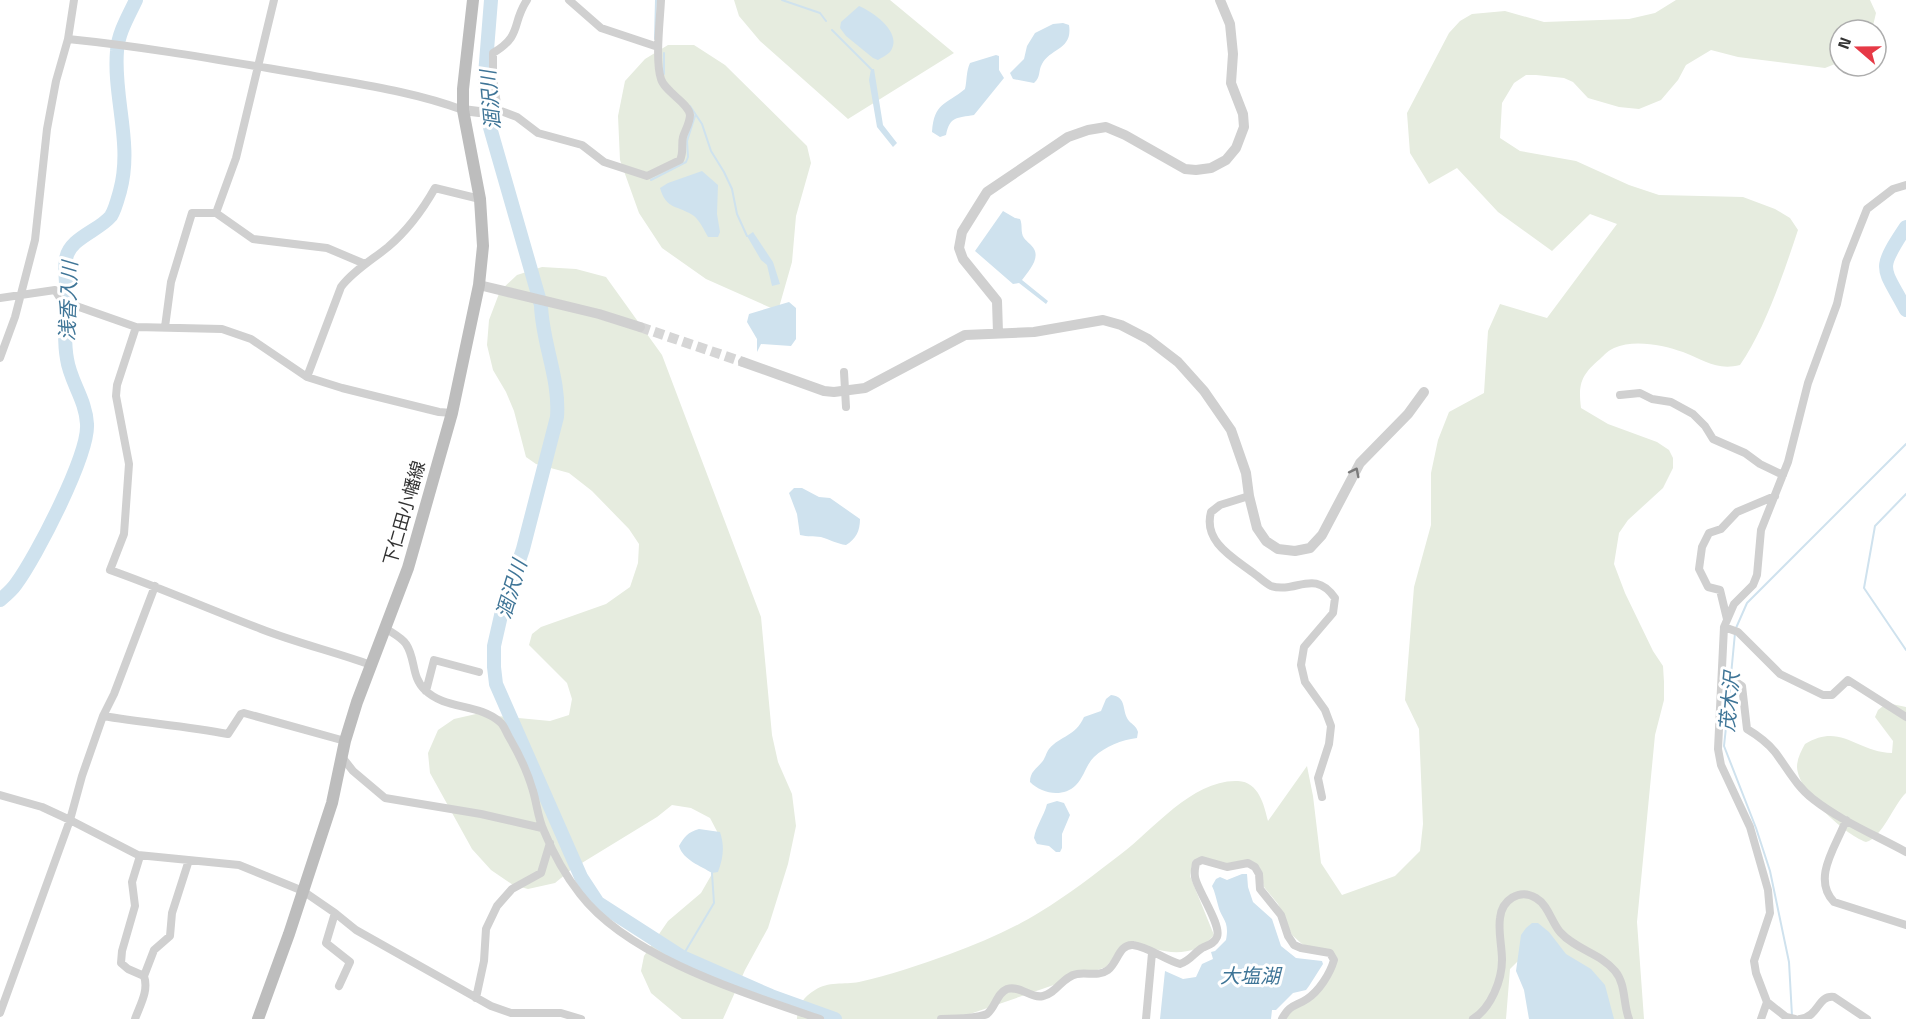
<svg xmlns="http://www.w3.org/2000/svg" width="1906" height="1019" viewBox="0 0 1906 1019" font-family="'Titillium Web','Noto Sans JP',sans-serif">
<style>
.green{fill:#e6ecdf}
.water{fill:#cfe2ee}
.lines{fill:none;stroke-linecap:round;stroke-linejoin:round}
.stream{stroke:#cfe2ee;stroke-width:2}
.river{stroke:#cfe2ee;stroke-width:14}
.tertiary-tunnel{stroke:#d6d6d6;stroke-width:10;stroke-dasharray:10 5;stroke-linecap:butt}
.minor{stroke:#d0d0d0;stroke-width:8}
.tertiary{stroke:#d0d0d0;stroke-width:10}
.secondary{stroke:#bdbdbd;stroke-width:12}
.oneway{stroke:#7a7a7a}
.labels{text-anchor:middle;dominant-baseline:central;stroke-width:6;stroke-linejoin:round;paint-order:stroke}
.street-label{font-size:18px;fill:#333;stroke:#fff}
.water-label{font-size:20px;font-style:italic;fill:#3f7597;stroke:#fff}
</style>
<rect width="100%" height="100%" fill="#fff"/>
<path class="green" d="M734,0H890L954,53L848,119L760,41L739,16Z
M1676,0H1870L1876,13L1872,30H1840V62L1825,68L1738,57L1711,50L1686,65L1678,80L1661,100L1639,109L1619,107L1588,98L1573,82L1564,78L1536,75H1526L1514,83L1502,103L1500,138L1520,151L1576,161L1629,185L1659,195L1743,197L1775,209L1790,218L1798,230C1784,272 1765,329 1740,365C1717,371 1704,360 1683,352C1663,345 1634,339 1614,348C1609,350 1604,355 1600,359C1581,375 1578,384 1581,408L1608,424L1657,442L1669,450L1673,458V468L1663,488L1628,520L1619,533L1614,564L1625,593L1653,651L1663,666L1664,682V700L1655,735L1637,922L1644,1019H1593L1528,959L1517,962L1510,969L1506,1019H1285C1292,1009 1298,1008 1308,1002C1320,995 1334,972 1337,958L1302,944L1292,935L1278,904L1264,887L1259,866L1193,860L1190,876L1214,935C1191,961 1161,953 1133,941L1123,945L1106,967L967,1015V1019H797C797,1007 804,996 815,990C828,981 844,985 859,982C890,975 920,965 950,954C980,943 1013,929 1040,912C1068,895 1095,874 1121,854C1154,829 1193,779 1238,781C1259,782 1264,805 1268,821L1307,766L1313,796L1321,863L1342,895L1395,876L1420,851L1423,824L1419,729L1405,700L1414,587L1431,525V473L1438,440L1449,412L1484,393L1488,331L1500,304L1547,318L1617,224L1590,214L1552,251L1498,212L1457,168L1429,184L1410,153L1407,113L1449,33L1460,21L1472,14L1505,11L1544,22L1629,19L1655,13Z
M668,45H694L725,65L807,146L811,163L796,216L792,262L778,311L706,279L662,248L639,213L620,160L618,116L625,81L645,59Z
M542,267L576,269L606,277L662,355L761,617L772,735L778,762L792,794L796,826L788,864L768,928L745,970L723,1019H682L651,993L641,971L644,956L668,921L701,893L720,860L721,839L710,818L691,808L672,805L657,817L572,869L555,883L528,889L513,885L491,870L472,849L430,773L428,753L438,730L454,719L476,714L550,721L569,715L572,699L567,683L529,645L532,634L541,627L606,604L630,587L638,563L639,544L629,529L592,491L569,473L536,464L526,457L514,411L506,392L493,370L487,345L489,320L500,291L517,275Z
M1887,703L1906,707V793C1894,804 1882,838 1866,842C1844,834 1798,792 1797,767C1797,759 1801,751 1805,744C1841,722 1856,752 1892,753L1893,741L1875,717L1878,710Z"/>
<path class="water" d="M859,6C873,12 904,33 890,52C887,55 881,58 878,60L873,58L846,36L840,28L841,22Z
M1063,23L1069,25C1073,50 1050,48 1042,64C1038,71 1041,77 1034,83L1013,79L1010,73L1024,59L1027,46L1035,33L1053,24Z
M996,55L999,56V70L1004,78L974,115C957,118 950,116 946,135L940,137L932,132C934,102 946,105 965,89C967,80 966,72 970,63Z
M871,69H874L883,125L897,143L893,147L877,127L869,80Z
M702,171L718,185L717,214L720,232L718,237H708C704,230 700,221 694,216C678,205 666,210 660,188L668,183Z
M1003,211L1015,218L1020,219C1023,225 1020,232 1024,238C1027,242 1032,245 1034,249C1040,259 1028,272 1022,280L1048,301L1046,304L1019,283L1013,284L975,251Z
M753,232L773,262L780,284L772,286L767,265L761,260L747,236Z
M789,302L796,308V339L791,346L761,344L757,352V339L747,322L749,314Z
M794,488H802L819,497L830,498L860,519C860,531 856,539 846,545C837,544 829,539 821,537C813,536 808,537 800,535L797,514L789,493Z
M1111,695C1128,697 1121,711 1129,721C1133,725 1136,726 1138,732L1137,738C1121,740 1106,746 1094,757C1086,765 1084,777 1076,785C1063,798 1042,794 1030,782C1030,772 1036,769 1042,762C1045,759 1046,753 1049,749C1061,735 1075,737 1084,717L1101,711L1106,699Z
M1057,801L1064,803L1070,815L1062,834V848L1060,852H1056L1049,846L1037,844L1034,838C1036,826 1044,816 1047,804Z
M699,829L720,832C725,847 723,858 718,872L712,873C701,866 683,860 679,846C684,837 688,832 699,829Z
M1242,874H1247L1248,887L1253,902L1272,919L1281,946L1296,958L1322,961L1323,964L1309,986L1306,990L1293,993L1276,1010H1272L1271,1019H1160L1165,971L1183,979L1196,977L1202,964L1213,959L1211,952L1215,951L1226,940C1230,920 1221,919 1218,905C1216,898 1215,892 1212,886L1216,879L1220,877L1227,880Z
M1532,923H1538L1549,932L1566,954L1591,969L1605,985L1614,1019H1529L1524,990L1516,971L1521,935L1526,928Z"/>
<g class="lines">
<path class="stream" d="M782,0L820,13L826,21
M832,30L871,69
M655,39L656,0
M664,53V74
M690,106L702,124L711,151L724,172L732,189L737,214L747,236
M651,180L686,162L688,157L687,141L695,116
M1906,494L1875,526L1864,588L1906,650
M1736,628L1747,603L1906,444
M1731,675L1735,633
M1731,681L1724,746L1756,828L1770,871L1789,962L1792,1016
M682,957L714,903L712,873"/>
<path class="river" d="M491,0L485,75L487,117L541,305C542,343 560,378 557,417L523,549L502,611L494,646V667L496,684L581,877L598,903L682,957L771,996L835,1019
M1906,227C1876,272 1883,266 1906,310
M0,600C6,595 12,590 16,584C36,557 89,455 87,424C86,400 70,381 67,359C63,338 66,317 66,295C67,283 64,271 66,259C69,238 99,231 111,216C115,210 118,198 120,191C133,144 113,97 117,51C118,33 129,15 136,0"/>
<path class="tertiary-tunnel" d="M640,327L743,362"/>
<path class="minor" d="M569,0L601,28L658,47
M68,39C147,47 225,61 303,74C357,84 412,91 463,110
M498,111L493,77V53C523,35 511,24 527,0
M479,112L501,111L517,117L538,133L582,145L604,162L647,176L680,160C684,152 681,145 683,137C685,130 690,123 690,115C689,103 665,92 661,79C655,61 660,21 661,0
M216,213L253,239L327,248L365,264
M0,298L55,290L62,301L136,327L222,329L251,339L307,377L342,388L439,412L452,413
M136,327L117,385L116,396L129,464L124,534L110,570C161,588 211,610 261,629C297,643 335,652 371,665
M165,327L171,282L192,213H216L236,158L274,0
M0,358L15,317L35,240L47,129L56,81L68,39L74,0
M844,372L846,407
M307,377L341,287C353,271 372,260 388,247C408,230 422,211 435,188L480,199
M1620,395L1640,393L1652,399L1671,402L1693,414L1705,426L1713,439L1745,453L1760,464L1783,475
M1249,496L1220,505L1211,512C1203,541 1232,557 1252,572C1258,576 1265,583 1271,586C1296,594 1314,568 1335,598L1333,613L1304,647L1301,665L1305,682L1325,710L1331,726L1329,744L1318,778L1322,797
M1727,619L1720,590L1708,587L1699,569L1702,547L1709,533L1721,529L1737,512L1775,496
M1724,627L1738,632L1780,674L1823,695H1832L1848,680L1906,717
M385,628C392,633 401,637 406,644C416,659 411,677 425,690C445,710 479,703 500,722C504,725 506,732 509,737C519,754 528,773 533,791C537,804 538,819 544,831C553,853 565,875 580,894C629,958 745,993 820,1019
M1723,673L1742,686L1747,729C1757,735 1767,742 1775,752C1787,768 1797,787 1813,799C1841,821 1875,835 1906,852
M426,691L434,660L479,672
M103,716C145,723 187,726 228,734L241,714L244,713L345,741
M342,757L353,771L385,798L481,814L542,828
M0,795L42,807L70,820L138,855L239,865L303,891L335,913L356,930L491,1006L511,1013H561L581,1019
M1846,820C1837,845 1811,878 1834,902L1906,925
M335,913L326,943L350,962L339,986
M144,976L154,950L170,936L172,913L189,860
M476,998L484,961L486,929L497,906L512,889L541,873L550,843
M0,1013L70,820L82,776L103,716L114,694L155,586
M135,1019C140,1005 149,991 144,976L128,969L121,963L122,951L135,906L132,882L140,856
M941,1019C955,1019 976,1019 987,1014C995,1008 997,993 1007,989C1020,985 1031,999 1043,996C1057,993 1063,976 1077,974C1088,972 1098,977 1108,970C1118,962 1119,944 1133,945C1149,947 1165,960 1180,964C1190,961 1194,953 1202,948C1208,945 1214,944 1217,937C1222,925 1197,890 1195,877C1194,872 1195,868 1196,863L1202,860L1227,867L1248,863L1255,867L1259,874L1260,889L1281,915L1288,936L1294,945L1301,948L1330,953L1334,960C1330,974 1319,991 1307,999C1295,1007 1290,1004 1282,1019
M1146,1019L1152,953
M1473,1019C1491,1008 1502,980 1502,960C1502,946 1498,932 1500,918C1502,900 1519,888 1536,898C1548,905 1551,921 1560,932C1576,950 1600,953 1615,971C1626,984 1623,1004 1629,1019
M1761,1019L1767,1002
M1795,1019L1786,1017L1767,1002L1756,973L1754,961L1770,913L1768,890L1750,827L1721,765L1718,749L1724,627L1734,604L1753,585L1757,575L1761,530L1788,462L1808,383L1837,304L1846,262L1867,209L1893,189L1906,185
M1800,1019C1820,1016 1817,995 1834,997L1867,1019"/>
<path class="tertiary" d="M463,110L479,112
M479,285L599,314L640,327
M998,333L997,301L963,259L959,248L962,232L987,192L1068,137L1088,130L1106,127L1125,135L1185,169L1196,170L1211,168L1226,160L1236,148L1244,127L1243,114L1231,83L1233,54L1230,24L1220,0
M743,362L824,391L834,392L865,388L965,335L1034,332L1103,320L1121,325L1148,339L1178,362L1204,391L1231,430L1246,473L1249,496L1257,528L1266,541L1278,549L1295,551L1310,548L1322,535L1360,463L1408,414L1424,392"/>
<path class="secondary" d="M258,1019L289,934L332,803L345,741L357,702L408,568L416,540L452,413L479,285L483,246L480,199L463,110V89L473,0"/>
</g>
<defs><path id="oneway-chevron" d="M-2-3.5L2.5 0L-2 3.5" fill="none" stroke-width="1.6" stroke-linecap="round" stroke-linejoin="round" transform="scale(1.5)"/></defs>
<use class="oneway" href="#oneway-chevron" transform="translate(1355 472) rotate(-63)"/>
<g class="labels">
<g class="street-label">
<text transform="translate(404 513) rotate(-74)">下仁田小幡線</text>
</g>
<g class="water-label">
<text transform="translate(490 100) rotate(-95)">涸沢川</text>
<text transform="translate(68 301) rotate(-88)">浅香入川</text>
<text transform="translate(511 589) rotate(-73)">涸沢川</text>
<text transform="translate(1729 702) rotate(-85)">茂木沢</text>
<text x="1250" y="975">大塩湖</text>
</g>
</g>
<g transform="translate(1858 48) rotate(290)"><circle r="28" fill="#ffffff" stroke="#adadad" stroke-width="1.5"/>
<path d="M0-4.5L10 22L0 15L-10 22Z" fill="#e63946"/>
<text y="-9" font-size="16" font-weight="bold" text-anchor="middle" fill="#333333">N</text>
</g>
</svg>
